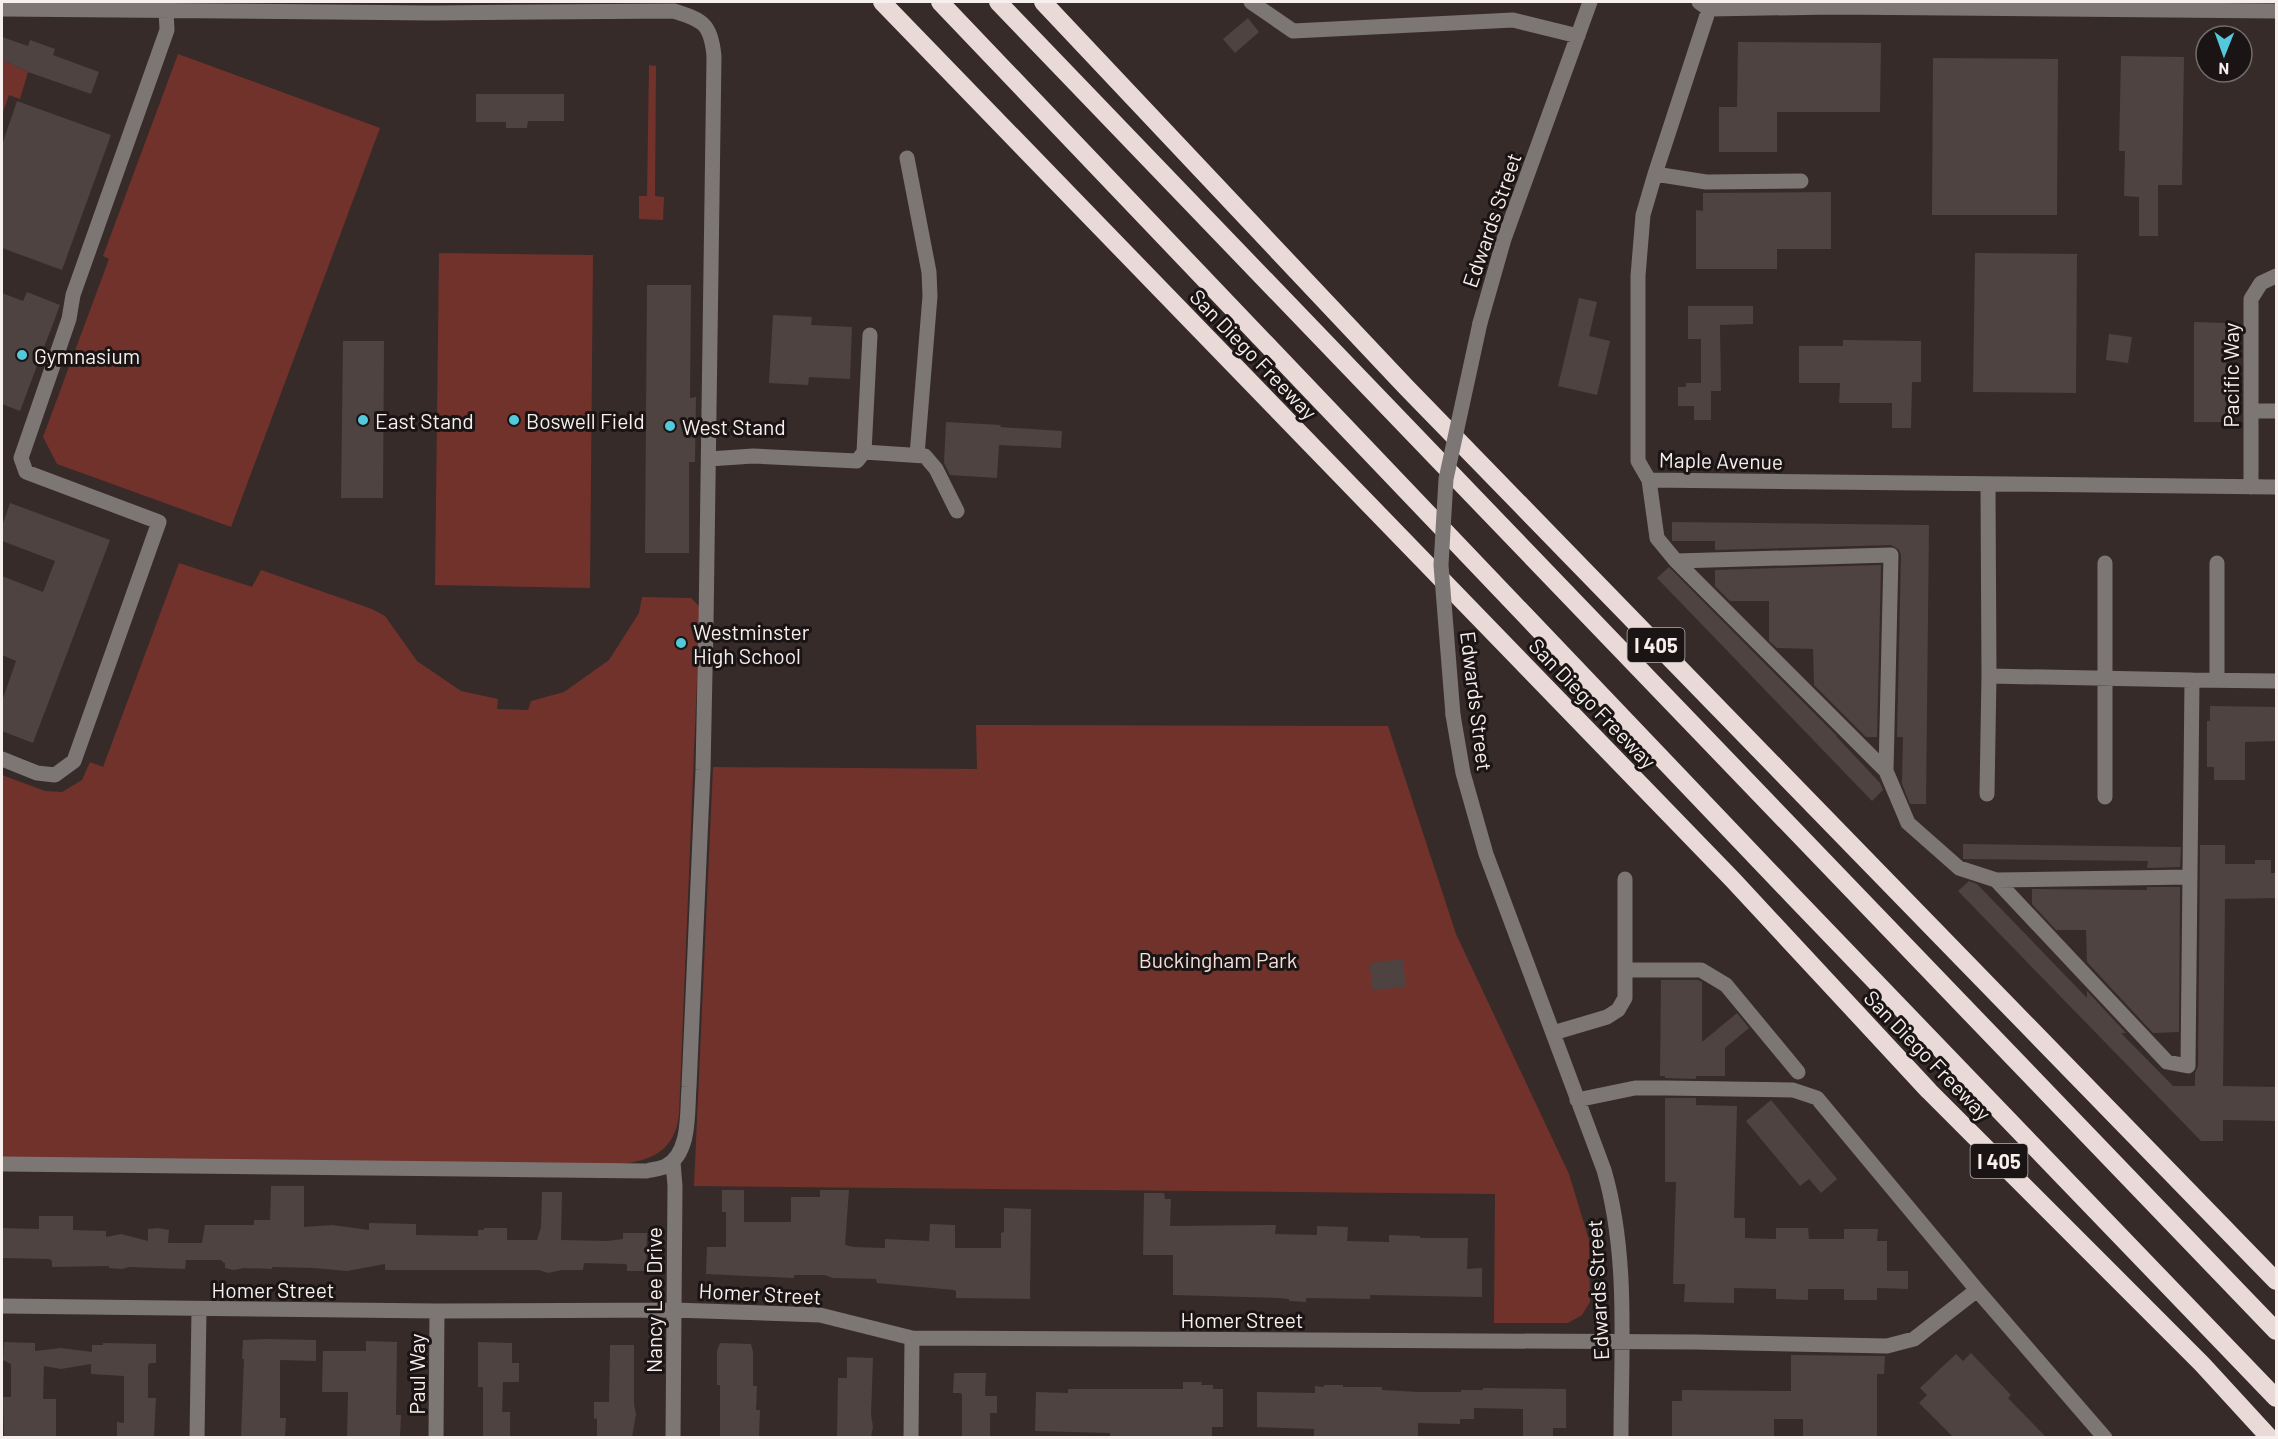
<svg xmlns="http://www.w3.org/2000/svg" width="2278" height="1439" viewBox="0 0 2278 1439" font-family="Barlow,sans-serif">
<style>
.green{fill:#71322b}
.building{fill:#4f4341}
.lines{fill:none;stroke-linecap:round;stroke-linejoin:round}
.minor{stroke:#7c7675;stroke-width:15}
.highway{stroke:#e9dad7;stroke-width:18}
.minor-bridge{stroke:#7c7675;stroke-width:15}
.poi-dot{fill:#53cadc;stroke:#1a1514;stroke-width:2}
.labels{text-anchor:middle;dominant-baseline:central;stroke-width:6;stroke-linejoin:round;paint-order:stroke}
.shield{fill:#1a1514;stroke:#b4aead;stroke-width:1.5}
.shield-label{font-size:20px;font-weight:bold;fill:#f6efee}
.street-label{font-size:21px;fill:#f6efee;stroke:#1a1514}
.poi-label{font-size:21px;fill:#f6efee;stroke:#1a1514;text-anchor:start}
.park-label{font-size:21px;fill:#f5deda;stroke:#1a1514}
</style>
<rect width="100%" height="100%" fill="#362b29"/>
<path class="green" d="M178,54L380,128L231,527L57,464L43,437L109,259L103,256Z
M2,60L28,72L20,99L9,95L2,115Z
M649,65L656,66L655,196L664,197L663,220L639,219V196H647Z
M439,253L593,255L590,588L435,585Z
M179,563L252,587L261,570L372,609L385,616L417,661L461,691L498,699L497,709L528,710L531,701L564,692L609,660L639,613L642,597L691,598L700,607L679,1115C675,1150 652,1161 620,1164L2,1158V775L45,791L62,792L82,780L90,762L103,767Z
M976,725L1388,726L1456,934L1569,1174L1589,1240L1590,1302L1582,1315L1568,1323H1494L1495,1194L694,1186L713,767L977,769Z"/>
<path class="building" d="M1248,18L1259,32L1235,53L1223,39Z
M2,37L28,46L30,40L55,49L53,55L99,72L91,94L28,72L2,60Z
M1738,42L1881,43L1880,112H1777V152H1719V107H1737Z
M2121,56L2184,57L2182,185H2158V236H2139V197L2124,196L2125,151H2119Z
M1933,58L2058,59L2057,215H1932Z
M476,94H564V121H528L527,128H506V122H476Z
M17,101L111,135L62,270L2,248V145Z
M1831,192V249H1777V269H1696V210L1703,211V193Z
M1975,253L2077,254L2076,393L1973,392Z
M647,285H691L690,398L696,397L695,462H689V553H645Z
M27,292L60,305L20,411L2,404V293L23,301Z
M1579,298L1597,302L1589,336L1610,341L1597,395L1558,386Z
M1688,306H1753V324L1720,325L1721,391H1711V420H1694V406H1678V387H1686V383H1701V339H1688Z
M773,315L812,317L811,325L852,327L850,379L809,377L808,385L769,383Z
M2194,322L2226,323V422H2194Z
M2109,334L2132,337L2128,363L2106,360Z
M1843,340L1921,341V382H1912L1911,428H1892V403H1839L1840,383H1799V346H1843Z
M343,341H384L383,498H341Z
M946,422L1001,425L1000,427L1062,431L1061,448L999,445L997,478L950,475L944,463Z
M10,503L110,540L33,743L2,731V701L16,661L2,655V576L43,592L55,561L2,541V526Z
M1672,522L1929,525L1926,804H1910L1902,784L1903,737H1897L1901,555L1899,550L1891,545L1715,550V541H1672Z
M1881,565L1877,737H1866L1814,685L1813,649L1777,648L1769,641V601H1730L1715,586V570Z
M1669,567L1837,736H1836L1880,783L1883,790L1872,801L1657,578Z
M2210,706L2277,707V741L2245,742V780H2214V767H2207V721H2210Z
M1963,844L2181,847L2180,867L2147,868L2148,861L1963,859Z
M2200,845H2225V864H2255V860H2271V873H2277V898L2225,899L2223,1086L2277,1087V1121L2223,1120V1141H2201L1958,891L1969,881L1977,884L2087,998V991L2126,1033H2121L2173,1086H2195V1073L2198,1066Z
M2147,887H2180L2179,1032L2153,1033L2087,962L2086,930H2056L2032,904V889L2147,890Z
M1403,959L1406,987L1372,990L1370,963Z
M1661,980H1698L1702,982V1042L1737,1013L1749,1028L1725,1048V1076H1696V1079L1665,1078V1076H1660Z
M1665,1098H1696V1105L1737,1106L1734,1218H1745V1238L1776,1239V1228H1808L1809,1239H1844V1229H1878L1877,1241H1887V1271H1908V1289L1877,1288V1300H1844V1289H1808V1300L1776,1299V1289L1734,1288V1303L1684,1302L1685,1284H1673L1676,1182H1665Z
M1771,1100L1837,1179L1821,1193L1809,1179L1800,1186L1746,1121Z
M271,1186H304V1227L332,1225L369,1230V1223L416,1224V1235L478,1236V1230H484V1228H507V1240H537L541,1227L542,1192H562L561,1240L607,1241L623,1239V1233H647L646,1271H627V1265L625,1264L584,1263L583,1270H562L548,1273L539,1270H385V1264L347,1271L314,1268L272,1267V1269L244,1268L234,1270L225,1268V1263L222,1262V1260H186L185,1269L129,1267L122,1269L109,1268V1266L52,1267V1261L49,1259L2,1258V1228L39,1229V1216H73V1230L106,1231V1237L121,1234L148,1241V1229L158,1228L169,1230L168,1243H202L205,1225H254V1220H270Z
M722,1190H744V1222H791V1197H820V1190H849L845,1245L854,1247L885,1248V1239L929,1241L930,1224L955,1225V1248H1001V1233L1004,1232V1208L1031,1209L1030,1299L956,1298V1291L954,1290L877,1283L876,1279L833,1278L824,1275H794V1278L706,1274L707,1247H726V1212H722Z
M1144,1193H1164L1165,1199H1171L1170,1226L1276,1225L1275,1234L1317,1235V1226L1348,1227L1347,1241L1389,1242V1235L1420,1236V1238H1468L1467,1269L1482,1268V1297L1370,1295V1299L1306,1298V1302L1289,1301V1299L1278,1298L1173,1295V1255H1143Z
M267,1339L316,1340V1361L280,1360V1418H286L285,1437H241L244,1359H242L243,1340Z
M366,1341L397,1342L396,1415H401L400,1437H347L348,1392H322L323,1351H366Z
M4,1342L35,1343V1351L61,1348L92,1352V1345H103V1343L156,1344V1363H150L148,1365V1398H156L154,1437H117V1422L124,1423V1376L91,1374V1364L61,1369L44,1366L43,1399H56V1437H4L3,1397H11V1364L3,1360Z
M478,1342L512,1343V1363H519V1382H503L502,1412H510V1437H483V1387H478Z
M720,1343L751,1344L753,1352V1386H757L756,1410H760L759,1437H720V1385H717V1351Z
M610,1345H634V1404L636,1414L632,1437H597V1418L594,1419V1402H609Z
M1971,1353L2011,1395L2008,1398L2046,1437H1953L1919,1403L1927,1395L1920,1388L1942,1367L1956,1354L1963,1361Z
M1791,1355L1885,1356L1884,1374H1877V1437H1803V1419H1774V1437H1672V1401H1682V1390L1791,1391Z
M847,1357L873,1358L871,1415L873,1427L871,1437H837L838,1378H847Z
M954,1373H986L985,1396H997V1413H990V1437H962V1396L961,1393H953Z
M1183,1382H1202L1201,1385H1213V1389H1223V1427H1212V1437H1110V1433L1035,1431L1036,1392L1068,1393V1389H1183Z
M1324,1385H1343V1387H1382V1390L1419,1392H1461V1390H1483V1388L1566,1389V1428H1553V1437H1523V1409L1474,1408V1419H1460V1424L1418,1423V1437H1314V1429L1257,1427V1392L1315,1393V1386L1324,1387Z"/>
<g class="lines">
<path class="minor" d="M1251,2L1293,31L1513,20L1578,36
M1699,2L1709,9L1833,7L2276,11
M2,9L432,13L674,11C703,20 711,24 714,56L706,624L703,770L689,1087C687,1111 691,1153 666,1166C661,1169 653,1169 647,1171L2,1164
M1709,9L1655,174L1643,215L1638,276V461L1649,480L2276,487
M907,158L929,272L930,296L917,455
M1655,174L1706,182L1801,181
M1480,323L1504,239L1590,2
M2251,411H2276
M864,452L925,456L936,469L957,511
M709,459L753,456L857,461L864,452L870,335
M1649,480L1657,538L1676,561L1886,771L1908,823L1959,868L1996,880
M1988,485L1989,676L2192,680
M2251,487V299L2261,283L2276,276
M1676,561L1891,555L1886,771
M2217,680V563
M1453,715L1463,773L1486,854L1604,1170C1629,1256 1621,1348 1621,1438
M2,759L37,773L55,775L74,761L159,522L26,472L21,458L69,319L73,295L167,30L166,10
M1987,794L1989,676
M2105,797V563
M2190,877L1996,880L2167,1062L2188,1066L2192,680L2276,681
M1625,970H1701L1726,985L1798,1072
M1553,1033L1607,1017L1618,1010L1625,998V879
M1577,1100L1635,1088H1666L1793,1090L1817,1098L1977,1290L2105,1438
M673,1162L675,1186L673,1438
M2,1306L437,1311L674,1310L820,1315L912,1338L1696,1342L1887,1346L1914,1339L1977,1290
M197,1438L199,1310
M436,1438L437,1311
M911,1438L912,1338"/>
<path class="highway" d="M882,2L1733,880L1929,1091L2202,1364L2270,1438
M940,2L1792,895L2276,1398
M998,2L2276,1331
M1043,2L1406,387L2276,1281"/>
<path class="minor-bridge" d="M1453,715L1441,565L1446,479L1480,323"/>
</g>
<g class="poi-dot">
<circle cx="22" cy="355" r="6"/>
<circle cx="363" cy="420" r="6"/>
<circle cx="514" cy="420" r="6"/>
<circle cx="670" cy="426" r="6"/>
<circle cx="681" cy="643" r="6"/>
</g>
<g class="labels">
<g class="shield">
<rect x="1627.5" y="628" width="57" height="34" rx="4.5"/>
<rect x="1970.5" y="1144" width="57" height="34" rx="4.5"/>
</g>
<g class="shield-label">
<text x="1656" y="645">I 405</text>
<text x="1999" y="1161">I 405</text>
</g>
<g class="street-label">
<text transform="translate(1491 220) rotate(-71)">Edwards Street</text>
<text transform="translate(1254 354) rotate(46)">San Diego Freeway</text>
<text transform="translate(2230 375) rotate(-90)">Pacific Way</text>
<text transform="translate(1721 460) rotate(1)">Maple Avenue</text>
<text transform="translate(1477 701) rotate(83)">Edwards Street</text>
<text transform="translate(1593 703) rotate(46)">San Diego Freeway</text>
<text transform="translate(1928 1055) rotate(46)">San Diego Freeway</text>
<text x="273" y="1289">Homer Street</text>
<text transform="translate(1597 1290) rotate(-93)">Edwards Street</text>
<text transform="translate(760 1293) rotate(3)">Homer Street</text>
<text transform="translate(653 1300) rotate(-90)">Nancy Lee Drive</text>
<text x="1242" y="1319">Homer Street</text>
<text transform="translate(416 1374) rotate(-90)">Paul Way</text>
</g>
<g class="poi-label">
<text x="34" y="355">Gymnasium</text>
<text x="375" y="420">East Stand</text>
<text x="526" y="420">Boswell Field</text>
<text x="682" y="426">West Stand</text>
<text x="693" y="631">Westminster<tspan x="693" dy="24">High School</tspan></text>
</g>
<g class="park-label">
<text x="1218" y="959">Buckingham Park</text>
</g>
</g>
<rect width="2278" height="1439" fill="none" stroke="#f6efee" stroke-width="6"/>
<g transform="translate(2224 54) rotate(181)"><circle r="28" fill="#1a1514" stroke="#726c6b" stroke-width="1.5"/>
<path d="M0-4.5L10 22L0 15L-10 22Z" fill="#53cadc"/>
<text y="-9" font-size="16" font-weight="bold" text-anchor="middle" fill="#f6efee">N</text>
</g>
</svg>
